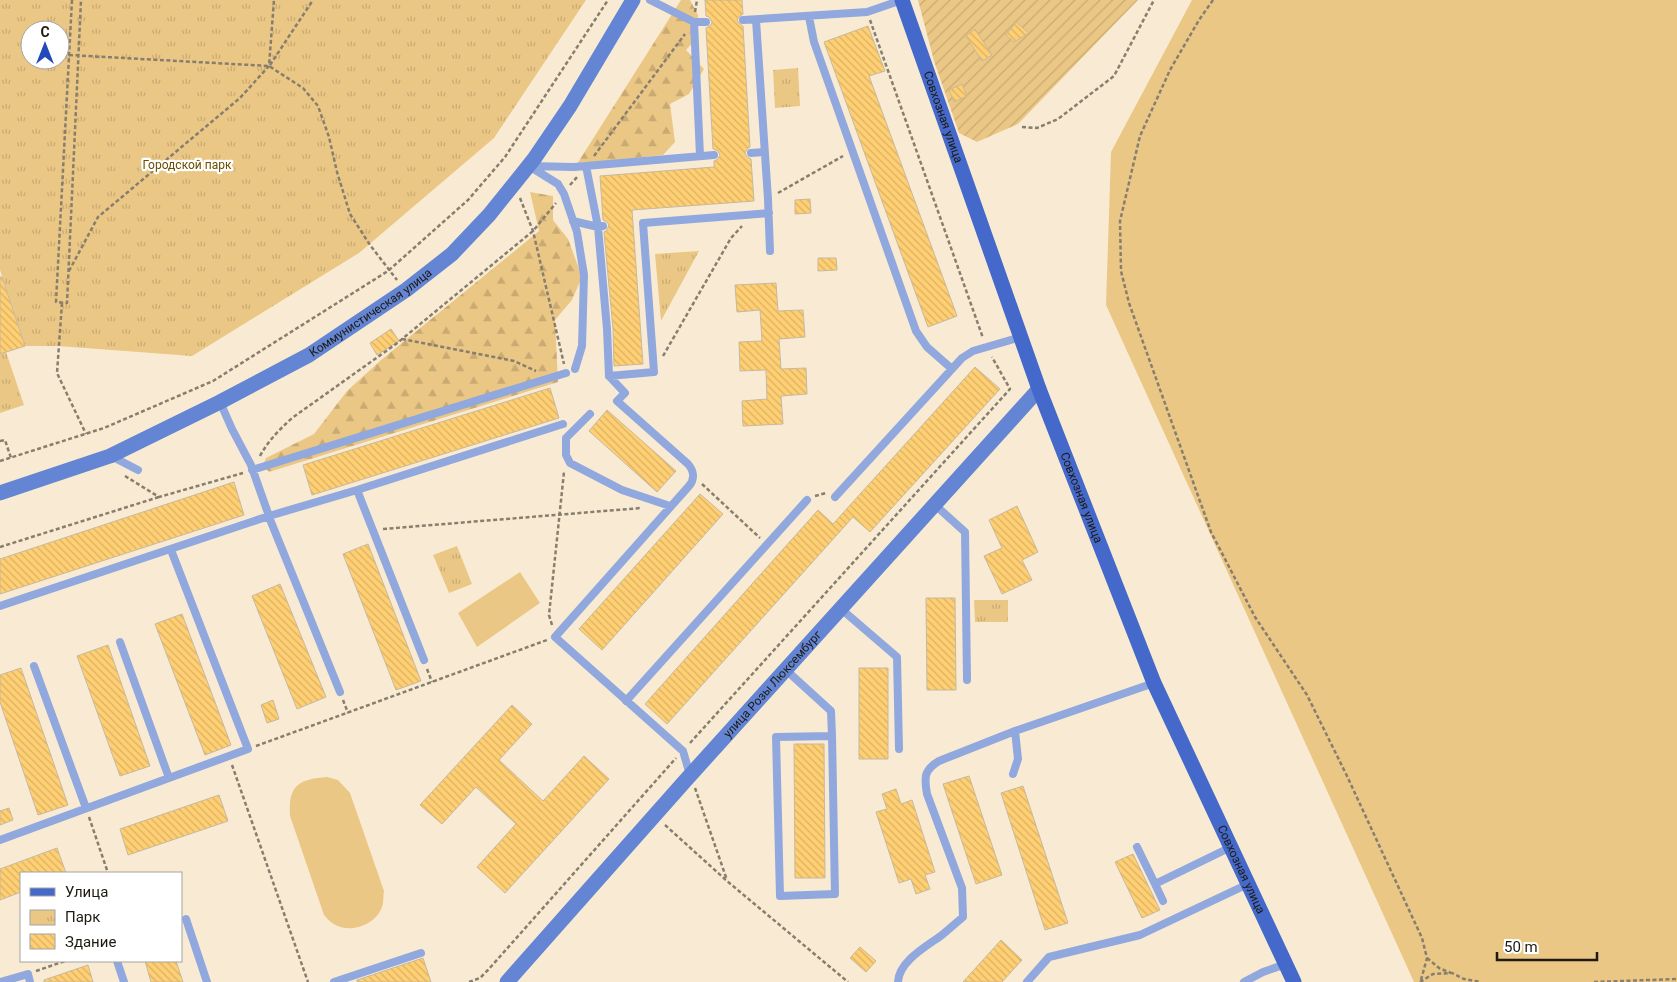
<svg xmlns="http://www.w3.org/2000/svg" width="1677" height="982" viewBox="0 0 1677 982" font-family="Roboto,sans-serif">
<style>
.grass{fill:#ebc785}
.forest{fill:url(#forest-firs)}
.park{fill:url(#park-tufts);fill-rule:evenodd}
.garden{fill:url(#garden-furrows)}
.building{fill:url(#building-back-hatch);stroke:#c6b9a1}
.lines{fill:none;stroke-linecap:round;stroke-linejoin:round}
.path{stroke:#877e6e;stroke-width:2.5;stroke-dasharray:4 2.5;stroke-linecap:butt}
.lane{stroke:#90a8dd;stroke-width:8}
.secondary{stroke:#6385d3;stroke-width:15}
.primary{stroke:#4469ca;stroke-width:15}
.labels{text-anchor:middle;dominant-baseline:central;stroke-width:4.5;stroke-linejoin:round;paint-order:stroke}
.street-label{font-size:12px;fill:#1e1a11;stroke:#fff}
.park-label{font-size:12px;fill:#6c4d00;stroke:#fff}
</style>
<defs>
<pattern id="forest-firs" width="22" height="20" patternUnits="userSpaceOnUse" patternTransform="scale(1.25)"><rect width="22" height="20" fill="#ebc785"/><path d="M5 1l3.5 6h-7zM16 11l3.5 6h-7z" fill="#c9aa72"/></pattern>
<pattern id="park-tufts" width="24" height="20" patternUnits="userSpaceOnUse" patternTransform="scale(1.25)"><rect width="24" height="20" fill="#ebc785"/><path d="M3 7l-1-3M5 7V3M7 7l1-3M15 17l-1-3M17 17v-4M19 17l1-3" fill="none" stroke="#c9aa72"/></pattern>
<pattern id="garden-furrows" width="10" height="10" patternUnits="userSpaceOnUse" patternTransform="scale(1.25)"><rect width="10" height="10" fill="#ebc785"/><path d="M-1 1l2-2M0 10L10 0M9 11l2-2" fill="none" stroke="#c9aa72"/></pattern>
<pattern id="building-back-hatch" width="6" height="6" patternUnits="userSpaceOnUse" patternTransform="scale(1.25)"><rect width="6" height="6" fill="#ffcf73"/><path d="M-1 5l2 2M0 0l6 6M5-1l2 2" fill="none" stroke="#dab162"/></pattern>
</defs>
<rect width="100%" height="100%" fill="#f9ebd3"/>
<path class="grass" d="M1192,0H1677V982H1414L1106,305L1111,152Z
M520,572L540,603L477,647L458,613Z
M327,777L338,780L350,793L384,891C383,896 384,902 382,907C376,925 349,935 332,923C329,921 327,918 324,915L290,816C288,786 298,779 327,777Z"/>
<path class="forest" d="M681,0H690L698,15L697,38L686,50L704,69L689,94L670,104L675,142L663,155L577,164Z
M530,192L553,196V220L568,239L582,277L572,300L555,320L558,382L269,472L263,465L266,458L314,434L347,391L381,360L539,231Z"/>
<path class="park" d="M0,0H586L494,138L359,253L192,356L58,346H25L0,270ZM30,30H60V60H30Z
M798,68L800,106L775,108L773,70Z
M699,251L661,321L655,254Z
M6,352L24,405L0,413V354Z
M457,546L472,584L449,593L433,555Z
M974,600H1008V622H975Z"/>
<path class="garden" d="M918,0H1138L1018,124L977,142L959,133L934,61Z"/>
<path class="building" d="M705,0H742L743,14L740,16L737,20L739,23L743,26L750,147L747,149L745,153L747,157L751,159L754,201L632,210L643,364L614,366L613,329L604,232L607,230L609,225L607,222L603,220L600,176L714,167V161L718,159L720,155L718,151L713,149L706,28L711,25L712,22L709,17L706,16Z
M1016,22L1029,33L1014,42L1006,35Z
M868,26L885,71L869,76L957,316L928,327L824,42Z
M975,29L992,55L982,61L966,36Z
M962,84L967,96L954,102L949,90Z
M810,199L811,213L795,214V200Z
M818,258H836L837,270L818,271Z
M0,277H2L25,346L0,354Z
M776,283L778,311L803,310L805,337L779,339L781,369L806,368L807,394L781,396L783,424L743,426L742,401L767,399L766,370L740,371L739,342L762,341L760,310L737,312L735,285Z
M391,329L399,341L377,355L370,343Z
M975,367L1000,389L870,532L853,517L667,724L645,704L818,510L833,524Z
M550,388L559,418L312,495L303,465Z
M607,410L676,471L657,492L589,431Z
M234,482L244,515L0,594V559Z
M700,494L723,514L602,650L579,629Z
M1017,506L1038,552L1022,560L1032,580L1002,594L984,556L1002,548L989,520Z
M368,544L421,681L396,690L343,554Z
M280,584L326,697L297,709L252,596Z
M926,598H955L956,690H927Z
M182,614L231,745L205,755L155,624Z
M108,645L150,766L120,776L77,656Z
M21,668L68,805L38,815L0,702V675Z
M859,668H888V759H859Z
M273,700L279,719L267,723L261,705Z
M512,705L532,724L499,760L543,801L584,756L609,779L505,893L477,867L516,824L476,787L442,824L420,805Z
M794,744H824L825,878H795Z
M969,776L1002,875L976,884L943,784Z
M1023,786L1068,923L1045,930L1001,793Z
M896,789L901,804L912,800L935,872L925,875L930,889L916,894L911,879L899,883L876,812L887,809L882,794Z
M219,795L228,821L128,855L120,829Z
M9,808L13,820L0,825V811Z
M57,848L66,873H21V892L0,900V869Z
M1133,854L1160,910L1142,918L1115,862Z
M1001,940L1022,960L1002,982H963Z
M860,947L876,961L866,972L850,958Z
M423,958L431,982H357V980Z
M145,961H176L183,982H151Z
M88,965L93,982H44V980Z"/>
<g class="lines">
<path class="path" d="M72,0L56,302L67,303L81,0
M1213,0L1199,20L1170,70L1140,136L1120,221L1121,271L1129,303L1211,532L1255,617L1307,695L1347,776L1422,938L1427,958L1421,980
M695,12L697,0
M870,20L983,338
M69,55L269,66L303,88L318,106L329,137L337,172L350,214L370,245L397,280
M270,65L313,0
M1022,127L1037,128L1058,119L1114,76L1154,0
M594,156L685,34
M570,185L578,176
M778,193L843,156
M520,198L533,231L564,364
M69,271L98,217L240,98L269,66L274,0
M62,303L57,373L86,434
M402,339L514,361L536,371
M663,356L731,238L742,226
M0,441L5,440L11,458
M260,456C268,441 279,430 292,418L396,344L533,231L556,203
M0,461L104,428L213,381L388,271L468,200L505,157L608,0
M125,476L159,497L243,473
M702,484L760,538
M815,496L826,493
M383,529L641,508
M0,547L159,497
M552,625L549,615L564,472
M427,669L432,682
M343,700L348,713
M690,743L1010,389L992,357
M256,746L547,640
M232,765L308,982
M695,788L727,880
M89,817L108,873
M665,825L727,881L848,982
M1427,958L1439,968L1451,973
M36,971L65,961
M469,982L480,978L488,970L676,758
M1420,982L1433,974L1452,973L1464,979L1481,982
M1594,982L1677,979"/>
<path class="lane" d="M650,0L694,22H706
M809,17L814,42L916,331L927,347L952,369
M743,20L867,12L902,0
M756,20L768,199L770,251
M694,22L700,156
M751,153L764,152
M529,166L558,184L564,194L577,232L584,275L582,346L575,369
M529,166L574,167L714,155
M586,166L598,227L607,329L609,376
M573,221L598,227L603,226
M220,402L232,429L251,465L269,516
M590,414L566,438V455L570,463L622,490L670,506
M111,456L138,470
M252,470L566,373
M835,497L962,358L973,351L1021,337
M934,504L965,532L967,680
M269,517L340,692
M0,606L269,516L357,490
M840,608L897,657L899,749
M120,642L169,778
M424,660L357,490L563,424
M34,666L86,808
M786,670L831,711L832,736L835,894L780,896L776,737L832,736
M626,701L807,500
M1013,774L1018,759L1015,731
M690,775L683,751L555,637L689,486C695,479 694,471 688,464L617,401L625,393L609,376L654,372L643,223L769,213
M0,840L248,749L171,550
M1137,847L1155,884L1231,847
M1155,884L1163,901
M186,919L207,982
M117,961L124,982
M1,982L28,974L30,982
M334,982L421,953
M898,982C899,961 927,946 942,935C949,929 956,923 963,917L962,888L927,794C924,777 924,770 939,761L1015,731L1154,683
M1027,982L1049,957L1140,935L1248,884
M1244,982L1263,972L1286,964"/>
<g class="secondary">
<path id="s1" d="M0,493L110,456L220,402L309,355L406,290L452,254L489,215L534,159L570,106L633,0"/>
<path id="s2" d="M507,982L685,781L1039,389"/>
</g>
<path class="primary" id="s3" d="M902,0L1039,389L1154,683L1294,982"/>
</g>
<g class="labels">
<g class="street-label">
<text stroke="none"><textPath href="#s3" startOffset="124">Совхозная улица</textPath></text>
<text stroke="none"><textPath href="#s1" startOffset="414">Коммунистическая улица</textPath></text>
<text stroke="none"><textPath href="#s3" startOffset="529">Совхозная улица</textPath></text>
<text stroke="none"><textPath href="#s2" startOffset="399">улица Розы Люксембург</textPath></text>
<text stroke="none"><textPath href="#s3" startOffset="934">Совхозная улица</textPath></text>
</g>
<g class="park-label">
<text x="187" y="165">Городской парк</text>
</g>
</g>
<rect x="20" y="872" width="162" height="90" fill="#ffffff" stroke="#a5a3a0"/>
<rect x="30" y="888" width="25" height="8" fill="#4469ca" stroke="#a5a3a0"/>
<text x="65" y="897" font-size="15" fill="#1e1a11">Улица</text>
<rect x="30" y="910" width="25" height="15" fill="url(#park-tufts)" stroke="#a5a3a0"/>
<text x="65" y="922" font-size="15" fill="#1e1a11">Парк</text>
<rect x="30" y="934" width="25" height="15" fill="url(#building-back-hatch)" stroke="#a5a3a0"/>
<text x="65" y="947" font-size="15" fill="#1e1a11">Здание</text>
<g transform="translate(45 45)"><circle r="24" fill="#ffffff" stroke="#a5a3a0"/>
<path d="M0-4L9 19L0 12L-9 19Z" fill="#2449b8"/>
<text y="-8" font-size="14" font-weight="bold" text-anchor="middle" fill="#1e1a11">С</text>
</g>
<path d="M1497 952v8h100v-8" fill="none" stroke="#1e1a11" stroke-width="2.5"/>
<text x="1504" y="952" font-size="15" fill="#1e1a11" stroke="#ffffff" stroke-width="4" paint-order="stroke">50 m</text>
</svg>
